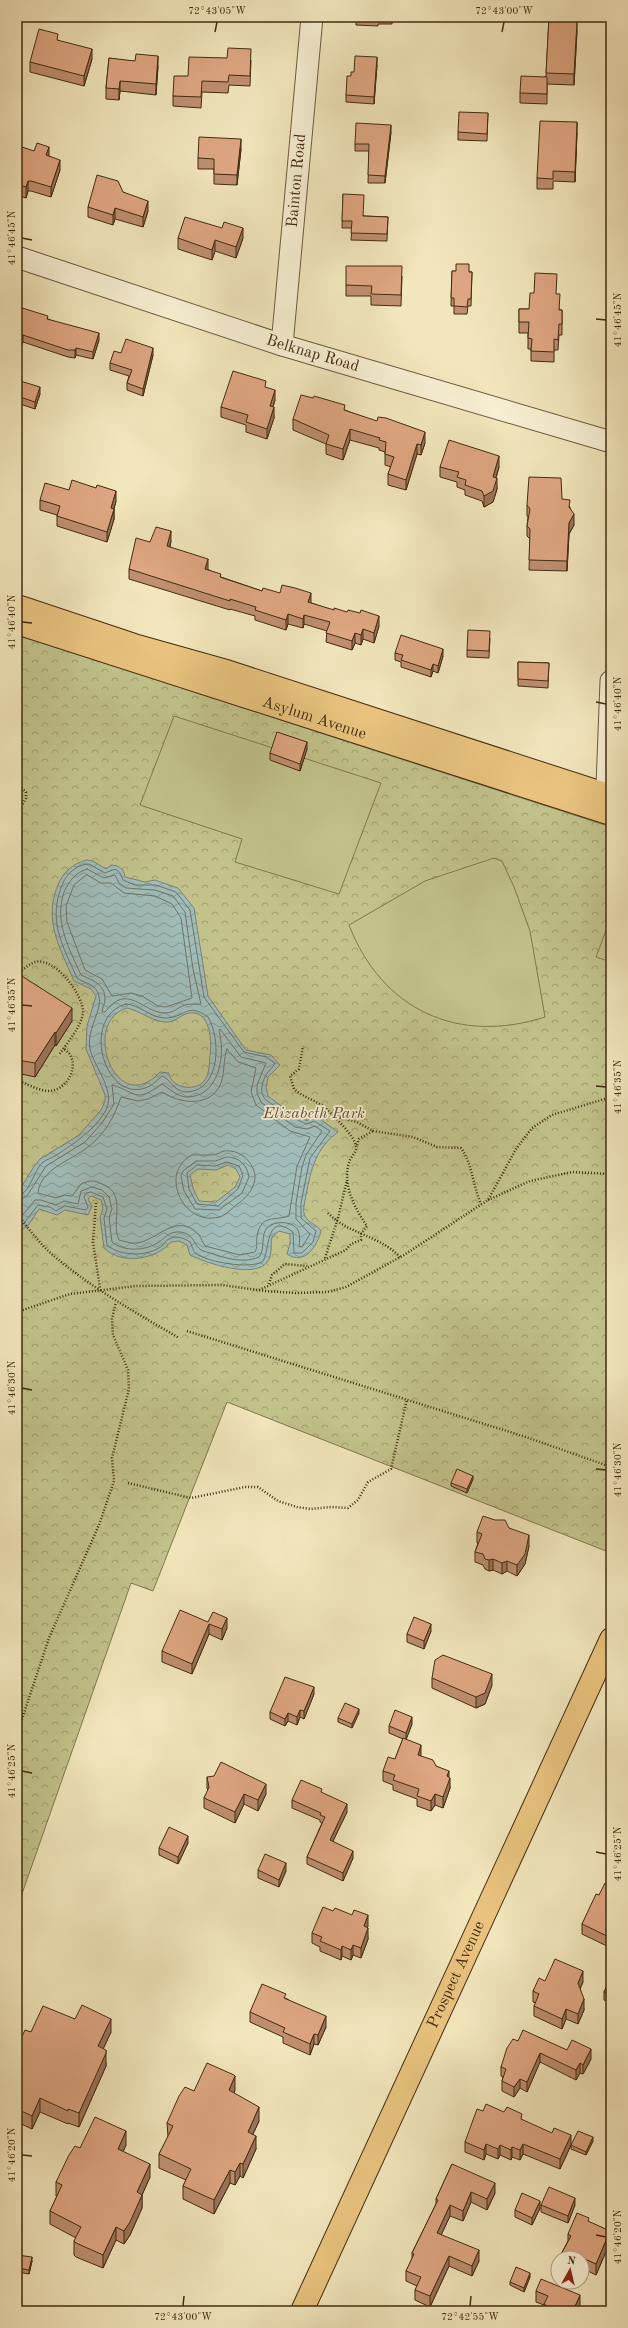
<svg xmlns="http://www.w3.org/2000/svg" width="628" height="2328" viewBox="0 0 628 2328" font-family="'Old Standard TT',serif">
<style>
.park{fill:url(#park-crowns);stroke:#82784e}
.pitch{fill:#c2c38b;stroke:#82784e}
.water{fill:url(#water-waves);stroke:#7a8377;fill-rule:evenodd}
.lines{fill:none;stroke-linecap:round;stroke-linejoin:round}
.shore{stroke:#717466;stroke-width:1}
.minor-casing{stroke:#6e5a3c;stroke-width:23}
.major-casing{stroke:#422c11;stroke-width:24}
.path{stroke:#422c11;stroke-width:2.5;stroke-dasharray:1 2;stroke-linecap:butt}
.minor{stroke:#f7efd3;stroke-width:21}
.major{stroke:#e9c37e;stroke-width:22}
.wall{fill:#bf8f70;stroke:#422c11}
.shaded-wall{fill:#9b745b;stroke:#422c11}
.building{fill:#dea682;stroke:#422c11}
.ticks{fill:none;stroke:#422c11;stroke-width:1.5}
.labels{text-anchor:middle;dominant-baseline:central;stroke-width:3.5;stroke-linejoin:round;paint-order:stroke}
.street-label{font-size:16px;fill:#422c11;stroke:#f7efd3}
.park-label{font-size:16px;font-style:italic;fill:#625230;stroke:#f7efd3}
.neatline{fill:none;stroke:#422c11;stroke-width:1.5}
.ticks-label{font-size:10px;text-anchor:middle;fill:#422c11}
</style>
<defs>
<pattern id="park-crowns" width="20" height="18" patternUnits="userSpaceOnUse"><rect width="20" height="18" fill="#c2c38b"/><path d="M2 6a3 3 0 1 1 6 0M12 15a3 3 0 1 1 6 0" fill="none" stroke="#9f9f70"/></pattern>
<pattern id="water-waves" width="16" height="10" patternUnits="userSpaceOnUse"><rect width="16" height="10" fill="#a0bdbb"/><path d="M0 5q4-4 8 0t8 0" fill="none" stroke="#849a97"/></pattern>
</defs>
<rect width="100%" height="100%" fill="#f2e6bc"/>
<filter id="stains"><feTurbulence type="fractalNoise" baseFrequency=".005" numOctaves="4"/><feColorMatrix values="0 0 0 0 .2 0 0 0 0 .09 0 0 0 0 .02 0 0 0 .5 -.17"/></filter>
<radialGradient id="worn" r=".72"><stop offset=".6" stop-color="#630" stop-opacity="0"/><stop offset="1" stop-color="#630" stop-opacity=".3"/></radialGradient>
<path class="park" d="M17,635C40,642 62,646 85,651C116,658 164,675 191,691L611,827V1553L227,1402L153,1591L131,1583L17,1908Z"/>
<path class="pitch" d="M174,716L381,783L339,894L235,862L242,839L140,805Z
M494,858L502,861L514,887L530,931L545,1017C458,1045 382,1010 349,925L425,881Z
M611,917V962L596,957Z"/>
<path class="water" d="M86,860L93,861L106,869L111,865C119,865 124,869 125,877L145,882L155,880L178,888L194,908L208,996L246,1050L271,1055L280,1065L268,1077L266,1087L268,1096C275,1102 299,1118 307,1121L312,1116L320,1119L338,1132C316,1148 311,1169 306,1195C305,1201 302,1211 305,1216C308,1223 317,1224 321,1231C317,1246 305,1266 287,1254L290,1243V1234L279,1231L272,1237C270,1245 273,1253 268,1261C256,1280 206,1263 190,1255L187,1245L179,1241L171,1242C156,1260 121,1265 104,1248L100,1217L103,1209L101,1200L91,1196L88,1199L92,1206L88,1215L65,1210L57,1215L39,1209L27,1227L17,1231V1194L33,1168L40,1159L79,1135L101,1110L105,1101V1095L86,1049L87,1026L96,996L91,989L74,981C60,948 43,920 58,885C63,872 73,864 86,860ZM127,1008C140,1011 150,1020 164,1022C175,1023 180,1015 189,1013C211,1010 212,1042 210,1056C209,1066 210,1077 201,1084C190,1091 171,1087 169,1073L160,1072C116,1120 80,1022 127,1008ZM228,1165L236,1169L240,1177L235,1187L216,1202L199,1201L193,1188L190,1175L198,1169L216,1170Z"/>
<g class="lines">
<path class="shore" d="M87,869L104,878L115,875L119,883L126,888L155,890L173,896L185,912L193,969L201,1004C196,1005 190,1003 185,1005C178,1007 174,1013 165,1013C141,1012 128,982 105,1012H102C102,1008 105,1004 105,999C105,984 92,980 81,975C69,948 54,922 64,892C69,881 75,873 87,869Z
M87,875L101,883H111L124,893L155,896L172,904L181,918L192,998L166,1007L158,1006L142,996L131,993L112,996L102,979L85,970L67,922L66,906L74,885Z
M126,1004C140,1005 150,1017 164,1018C185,1019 186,1001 208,1017C221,1039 221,1090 187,1092C173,1092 170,1078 162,1076C156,1081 152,1086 145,1088C104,1102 80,1017 126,1004Z
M227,1049L238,1062L256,1068L251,1092L256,1105L290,1131L310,1137L297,1166L289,1216C275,1221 261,1214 257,1236C256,1242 258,1247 255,1252L240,1255L205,1246C203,1243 201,1238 199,1235C177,1211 158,1240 137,1243C131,1244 124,1241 119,1240C110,1221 128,1194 102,1184C95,1180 89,1180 81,1184L72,1196L64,1195L56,1198L38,1193C40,1169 72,1160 88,1147C106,1133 114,1117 121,1097L138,1101L148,1099L162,1092C180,1104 211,1108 221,1083C225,1072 223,1059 227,1049Z
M224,1151C239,1149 252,1160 255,1175C256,1186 247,1197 239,1203C233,1207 228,1213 222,1216C185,1230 157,1173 192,1155H214Z
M227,1157C239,1157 247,1165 249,1177L242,1193L219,1210L195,1209L184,1191L181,1176L183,1171L196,1161H215Z
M227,1162L239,1166L243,1175L238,1189L218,1206L197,1204L189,1189L187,1173L197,1165L215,1166Z
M17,1196C29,1195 34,1171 42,1163C46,1159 53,1158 58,1154C75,1143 94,1130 105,1112C117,1092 95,1069 90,1049C86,1030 103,1009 99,996C96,983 85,984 77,978C62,944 47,920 63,883C67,873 78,864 89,864L105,873L115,869L120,873L123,880L135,885H156L176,892L190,910L204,997L244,1052L266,1057L275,1063C272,1070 264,1072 262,1087C261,1091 262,1095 265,1099C270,1104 301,1123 307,1124L314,1121L330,1131L310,1158L301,1203V1218L316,1231L313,1242L302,1253H294L293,1232C265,1211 270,1251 263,1261C252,1270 206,1262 195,1253C193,1251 192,1245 190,1242C184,1238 176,1235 169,1239C166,1240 165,1243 163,1245C149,1257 121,1257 107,1245L104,1218L107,1209L103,1197L91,1192L86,1193L84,1197L88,1207L86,1210L65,1206L56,1211L50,1207L38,1205L24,1223L17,1227
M17,1201L27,1196L46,1166L85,1142L102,1123L114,1104L112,1085C137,1092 134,1104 162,1084C170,1089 176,1096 186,1097C219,1098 226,1055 219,1031L220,1029L241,1057L266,1063L257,1085V1093L261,1102L295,1127L307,1129L315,1126L322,1131L306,1155L302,1167L296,1203V1219L310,1234L302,1247L299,1246C300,1241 300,1235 298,1230C293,1221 274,1220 267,1228C260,1236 266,1248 259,1257C241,1265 221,1256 203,1251C193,1247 196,1234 180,1232C170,1231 166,1237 159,1242C146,1251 124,1252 112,1242L109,1218L112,1209L109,1197L102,1190L92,1187L81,1191L78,1204L64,1201L56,1205L41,1200H35L17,1222"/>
<defs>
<g id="minor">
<path id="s1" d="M17,257L282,345L611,442"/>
<path id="s2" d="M282,345L312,17"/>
<path d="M606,812L611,681"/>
</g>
<g id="major">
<path d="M17,606L134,645L223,670L611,796"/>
<path id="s3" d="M17,623L611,814"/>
<path id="s4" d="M302,2311L611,1639"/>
</g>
</defs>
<use href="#minor" class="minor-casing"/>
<use href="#major" class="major-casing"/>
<path class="path" d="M17,784L26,792V798L17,814
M17,974C23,970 29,964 35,962C55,957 84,995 83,1013C81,1027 67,1043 59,1055
M17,1080C27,1084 39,1091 50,1091C70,1089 82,1060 64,1049
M17,1100L22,1082
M334,1116L357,1122L373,1131L413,1137L437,1147L461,1148C472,1163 473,1186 481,1204
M357,1145L359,1139L373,1131
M488,1200L530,1181L572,1172L611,1174
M96,1203L93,1242L100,1288
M17,1213C29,1230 43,1248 60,1261C97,1291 138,1314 179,1338
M328,1213C348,1234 379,1235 400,1257
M325,1258L338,1218L347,1180
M269,1284L272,1275L285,1264L307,1266
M259,1290L346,1250L351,1244L361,1240V1234L367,1226C355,1209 342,1184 349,1163C350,1157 357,1153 356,1146C355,1136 331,1113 323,1106C314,1100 303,1097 294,1089L290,1076L299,1069L303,1046
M17,1312L70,1294L136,1286L222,1285L265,1291L296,1293L327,1292L346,1287L404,1255L488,1200L516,1149L532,1128L552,1115L611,1097
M187,1331L526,1437L611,1467
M128,1483L191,1498L245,1487H258L278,1501L297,1507L310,1509L331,1507L348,1508L358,1500L368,1482L391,1469L407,1399
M17,1734L49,1638L99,1525L114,1481L112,1458L129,1389L128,1370L113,1335L112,1319L116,1302"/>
<use href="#minor" class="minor"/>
<use href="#major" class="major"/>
</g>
<path class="wall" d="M356,17H393L392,24H378V26L356,25Z
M549,17H572V21L577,31L574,85L547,84V104L520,103V93L546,76Z
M58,40L92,59L84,86L30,72V62Z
M109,58L158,66L156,95L120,91L119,100L106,99V88Z
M251,60L250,86L229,85L228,93L202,92L201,108L173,106V96L188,76Z
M377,65L374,104L346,102V95L351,76Z
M488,113L487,141L458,140V132Z
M391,132L385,183H368L369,151H355V144Z
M577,133L575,182L553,181V189H537V178Z
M241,149L237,185L214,184V169H198V158Z
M17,151L49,156L60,170L51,197L31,191H28L26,198L17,195Z
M123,192L148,211L143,227L115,219L113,225L88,217V207Z
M343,194L364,216L388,217L387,241L351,240L352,228H342Z
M178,238H243L236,258L215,251L212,260L178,249Z
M452,271L472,272L471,306H468L467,314H454V306H451Z
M402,276L401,306L371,305V296H346V285Z
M557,294L559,310H562V335H559L558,350H554V362L531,361V349H528V333H519V309H529Z
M17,311L48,319L99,340L93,359L76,355L75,358L68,357L23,342L21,347L17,345Z
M121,353L153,355L143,396L127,390V383L129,376L110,370V363Z
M17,380L40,394L35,409L17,403Z
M266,388L275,400L273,407L274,418L267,439L246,432V425L221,417V407Z
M345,410L425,443L421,455L417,454L406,490L388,485V474L391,467L385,465V452L379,450V448L350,440L343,460L326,454V444L293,430V419Z
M440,467H499L496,478L497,489L493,502L484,507L482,501L465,495V490L457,487V482L440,477Z
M69,490L116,501L114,509V519L107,542L57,526V515L40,510V500Z
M562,499L570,507L574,525L569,534L567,571L529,570L530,539L527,536V526L528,517L527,516V505Z
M171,541L170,547L221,577L262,591L311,603L379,626L374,643L363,639L361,645L355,643L352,650L326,642L327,631L304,624L303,628L288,624L286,630L255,620V616L230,609V610L129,579V569Z
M490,638L489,658L467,657V650Z
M395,653L443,656L438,673L433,671L431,677L401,667V662L395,660Z
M518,662L549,663L548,688L518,686Z
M307,749L300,771L270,760V753Z
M17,973L72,1021L56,1046L55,1045L35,1077L17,1073Z
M473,1479L467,1493L451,1486V1483Z
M509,1528L529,1546L525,1564L517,1576L507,1571L502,1574L493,1570L489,1571L485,1569L483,1565L475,1562V1552L478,1543H477V1532Z
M208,1622L227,1628L222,1640L209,1634L192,1674L162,1662V1651Z
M431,1631L424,1649L407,1642V1634Z
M432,1678L492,1685L485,1704L476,1708L432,1688Z
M314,1694L304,1719L300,1717L297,1725L288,1721L285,1726L270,1719V1712Z
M359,1713L352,1728L338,1722V1718Z
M412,1724L406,1739L421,1756L436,1766L449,1777L450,1788L443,1808L435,1805L431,1811L417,1806V1799L393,1790V1785L383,1781V1771L395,1759L403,1739L389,1733V1726Z
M207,1777L266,1794L258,1811L244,1804L235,1823L204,1808V1798L208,1791L207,1788Z
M322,1793L347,1812L333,1841L353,1858L343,1881L307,1864V1857L322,1823L320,1822V1820L292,1808V1800Z
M188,1843L178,1864L159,1855V1848Z
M258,1870L286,1871L279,1887L258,1878Z
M611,1886V1948L582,1934V1924L599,1895Z
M368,1926L367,1928L368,1939L361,1958L353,1955L351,1960L342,1956L341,1960L320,1951V1947L312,1943V1933Z
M611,1977V2003L604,2000V1992Z
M545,1981L583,1982L580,1989L584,2010L578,2024L566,2019L562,2029L534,2016V2006L536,2003L533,2002V1991Z
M286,1998L326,2027L318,2045L314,2044L310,2055L283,2043V2037L250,2022V2012Z
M75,2019L111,2032L103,2049L106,2064V2066L79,2127L68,2123V2124L40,2112L32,2129L17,2122V2047Z
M518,2041L567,2050L591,2059L583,2074L580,2073L576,2080L540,2062L527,2092L520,2088L514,2097L502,2091V2081L503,2077L501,2076V2067Z
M235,2090L234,2093L259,2121L253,2134L256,2149L243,2178L240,2176L235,2185L230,2183L214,2214L183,2199V2186L186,2180L159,2168V2154L168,2137L167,2123L194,2091Z
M483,2111L522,2120L571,2145L560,2169L523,2154L520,2160L512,2157L511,2160L500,2155L498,2159L486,2154L484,2160L465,2152V2142Z
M593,2141L586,2155L571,2149V2145Z
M126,2145L123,2152L150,2177L142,2195V2208L130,2235L124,2244L116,2240L103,2268L76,2257L74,2255V2241L76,2238L50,2224V2211L57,2196H56V2182L80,2148Z
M611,2158V2193L608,2192V2176L610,2171V2161Z
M452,2164L495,2193L487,2210L471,2202L463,2221L450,2216L441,2235L479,2261L472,2276L449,2266L430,2307L415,2300V2290L417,2286L406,2281V2271L412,2259V2253L436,2204V2199Z
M541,2205H575L568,2223L541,2212Z
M540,2208L532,2225L515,2217V2210Z
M589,2222L610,2242L596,2275L582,2268V2258H559L568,2241V2234Z
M17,2255L32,2261L29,2274L17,2272Z
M530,2277L524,2292L510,2285V2282Z
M536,2291L580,2306L578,2311H544V2305L536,2302Z"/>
<path class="shaded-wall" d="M577,21V31L574,85V74Z
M92,49V59L84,86V76Z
M158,56V66L156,95V84Z
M377,57V65L374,104V97Z
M120,81V91L119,100V89Z
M577,122V133L575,182V172Z
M391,125V132L385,183V176Z
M241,139V149L237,185V175Z
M49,147V157L46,155Z
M60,160V170L51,197V187Z
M28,181V191L26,198V187Z
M148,201V211L143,227V217Z
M115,208V219L113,225V215Z
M243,228V238L236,258V247Z
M215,240V251L212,260V250Z
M99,333V340L93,359V352Z
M23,335V342L21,347V340Z
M76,348V355L75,358V350Z
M153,348V355L143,396V389Z
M40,387V394L35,409V402Z
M275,390V400L270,416V406Z
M274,407V418L267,439V429Z
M350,429V440L343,460V449Z
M425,432V443L421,455V445Z
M417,444V454L406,490V480Z
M499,456V467L493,487V477Z
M497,478V489L493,502L484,507V496Z
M116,491V501L111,518V508Z
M114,509V519L107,542V532Z
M574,514V525L569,534L567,571V561L569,523Z
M171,531V541L167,556V546Z
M208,559V569L205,579V569Z
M311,593V603L308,612V602Z
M288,614V624L286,630V620Z
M304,615V624L303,628V619Z
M379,616V626L374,643V633Z
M363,629V639L361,645V635Z
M355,633V643L352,650V641Z
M443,649V656L438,673V666Z
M433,664V671L431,677V670Z
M307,742V749L300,771V764Z
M72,1008V1021L56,1046V1033Z
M55,1032V1045L35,1077V1063Z
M473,1476V1479L467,1493V1489Z
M529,1535V1546L525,1564L517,1576V1565Z
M493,1559V1570L489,1571V1560Z
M507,1561V1571L502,1574V1563Z
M227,1618V1628L222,1640V1629Z
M209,1624V1634L192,1674V1664Z
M431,1624V1631L424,1649V1641Z
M492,1674V1685L485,1704L476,1708V1697Z
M314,1687V1694L304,1719V1711Z
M359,1709V1713L352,1728V1724Z
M300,1710V1717L297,1725V1717Z
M288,1713V1721L285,1726V1719Z
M412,1717V1724L406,1740V1733Z
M421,1745V1755L418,1765V1755Z
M449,1771V1781L450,1778V1788L443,1808V1797L447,1776Z
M266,1784V1794L258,1811V1800Z
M244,1794V1804L235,1823V1812Z
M435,1794V1805L431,1811V1801Z
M347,1804V1812L330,1847V1840Z
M188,1836V1843L178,1864V1857Z
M353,1851V1858L343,1881V1873Z
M286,1863V1871L279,1887V1880Z
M368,1915V1926L364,1937V1926Z
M368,1928V1939L361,1958V1948Z
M353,1945V1955L351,1960V1950Z
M342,1946V1956L341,1960V1950Z
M583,1971V1982L578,1993V1983Z
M584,1999V2010L578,2024V2014Z
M566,2009V2019L562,2029V2019Z
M326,2016V2027L318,2045V2035Z
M111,2019V2032L98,2060V2046Z
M314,2034V2044L310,2055V2044Z
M591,2049V2059L583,2074V2065Z
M106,2050V2066L79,2127V2113Z
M540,2053V2062L527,2092V2082Z
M580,2063V2073L576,2080V2070Z
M235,2076V2090L229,2103V2090Z
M520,2079V2088L514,2097V2087Z
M40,2098V2112L32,2129V2116Z
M259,2107V2121L248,2145V2132Z
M126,2131V2145L118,2163V2149Z
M571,2135V2145L560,2169V2159Z
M256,2136V2149L243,2178V2164Z
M593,2137V2141L586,2155V2152Z
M486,2144V2154L484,2160V2150Z
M523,2144V2154L520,2160V2150Z
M500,2145V2155L498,2159V2149Z
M512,2147V2157L511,2160V2150Z
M240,2163V2176L235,2185V2172Z
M150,2164V2177L137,2206V2192Z
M230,2170V2183L214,2214V2200Z
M495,2183V2193L487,2210V2199Z
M471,2192V2202L463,2221V2211Z
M142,2195V2208L130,2235L124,2244V2231Z
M575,2198V2205L568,2223V2216Z
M540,2201V2208L532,2225V2218Z
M450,2205V2216L437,2244V2233Z
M116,2227V2240L103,2268V2255Z
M610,2231V2242L596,2275V2264Z
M479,2250V2261L472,2276V2266Z
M576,2255V2258H569Z
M449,2256V2266L430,2307V2296Z
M32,2257V2261L29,2274V2270Z
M556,2263H558V2273L556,2274Z
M530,2273V2277L524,2292V2288Z
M580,2295V2306L578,2311H573Z"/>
<path class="building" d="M549,17H572L571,21H577L574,74L546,73Z
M39,29L58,34L57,40L92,49L84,76L30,62Z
M228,48L251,49L250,76L229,75L228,82L202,81L201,97L173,96L174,76H188L189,57L227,58Z
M136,54L158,56L156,84L120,81L119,89L106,88L109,58L135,61Z
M355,56L377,57L374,97L346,95L347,76H351V72H354Z
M521,76L547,77V94L520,93Z
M459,112L488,113L487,134L458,132Z
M540,121L577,122L575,172L553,171V179L537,178Z
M356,123L391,125L385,176L368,175L369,144H355Z
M199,137L241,139L237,175L214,174V159L198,158Z
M37,143L49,147L46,155L60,160L51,187L31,181H28L26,187L17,184V151L19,146L34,151Z
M97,175L118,181L123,192L148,201L143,217L115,208L113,215L88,207Z
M343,194L364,195L363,216L388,217L387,234L351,233L352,221H342Z
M185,217L222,228L224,222L243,228L236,247L215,240L212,250L178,238Z
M456,264H469V272H472L471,299H468L467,307L454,306V298H451L452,271H456Z
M346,266H402L401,295L371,294L372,286L346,285Z
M535,273L557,274L556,294H560L559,310H562V324H559L558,340L554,339V352L531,351L532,339L528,338L529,322H519V309H529L530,293H534Z
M19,307L48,316L47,319L99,333L93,352L76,348L75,350H68L23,335L21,340L17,338V311Z
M126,339L153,348L143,389L127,383L132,370L110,363L114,351L121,353Z
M233,371L266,381L265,387L275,390L270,406L274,407L267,429L246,422L248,415L221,407Z
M17,380L40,387L35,402L17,396Z
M301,395L313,398L314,396L345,405L344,410L377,421L378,417L386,418L425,432L421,445L417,444L406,480L388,474L394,457L385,454L386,442L379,440L380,438L350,429L343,449L326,444L329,435L293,419Z
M449,440L499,456L493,477L497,478L493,491L484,496L482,491L465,485L466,480L457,477L459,472L440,467Z
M529,477L561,478L562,499L570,500L569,507L574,514L569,523L567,561L529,560L530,529L527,526L530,509L527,505Z
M72,480L96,488L97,485L116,491L111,508L114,509L107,532L57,516L60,506L40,500L45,483L69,490Z
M156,527L171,531L167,546L208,559L205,569L221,574L220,577L262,591L263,588L280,593L282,585L295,588L311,593L308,602L334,610V608L347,612L348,610L360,613L361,610L379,616L374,633L363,629L361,635L355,633L352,641L326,633L330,622L304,615L303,619L288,614L286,620L255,610L256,607L230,599V601L129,569L136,538L150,542Z
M468,630L490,631L489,651L467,650Z
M401,635L443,649L438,666L433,664L431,670L401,660L403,655L395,653Z
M518,662L549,663L548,681L518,679Z
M277,732L307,742L300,764L270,753Z
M17,973L72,1008L56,1033L55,1032L35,1063L17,1060Z
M457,1469L473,1476L467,1489L451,1483Z
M483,1516L495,1520H505L509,1528L529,1535L525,1554L517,1565L507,1561L502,1563L493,1559L489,1560L485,1559L483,1554L475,1552L482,1534L477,1532Z
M180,1610L208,1622L213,1612L227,1618L222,1629L209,1624L192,1664L162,1651Z
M414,1617L431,1624L424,1641L407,1634Z
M443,1655L492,1674L485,1693L476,1697L432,1678L435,1660Z
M285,1677L314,1687L304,1711L300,1710L297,1717L288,1713L285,1719L270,1712Z
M345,1703L359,1709L352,1724L338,1718Z
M395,1710L412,1717L406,1733L389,1726Z
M403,1738L421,1745L418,1755L433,1760L436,1766L449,1771L447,1776L450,1778L443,1797L435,1794L431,1801L417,1796L419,1789L393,1780L395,1775L383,1771L388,1757L395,1759Z
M221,1762L266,1784L258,1800L244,1794L235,1812L204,1798L209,1787L207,1777L214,1776Z
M301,1780L322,1789L321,1792L347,1804L330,1840L353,1851L343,1873L307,1857L325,1817L320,1815L321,1813L292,1800Z
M169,1827L188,1836L178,1857L159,1848Z
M265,1854L286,1863L279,1880L258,1870Z
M605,1883L611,1886V1938L582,1924L596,1894L599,1895Z
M323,1907L333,1911L335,1908L352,1915L354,1910L368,1915L364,1926L368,1928L361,1948L353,1945L351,1950L342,1946L341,1950L320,1941L322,1937L312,1933Z
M555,1959L583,1971L578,1983L584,1999L578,2014L566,2009L562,2019L534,2006L539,1994L533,1991L539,1978L545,1981Z
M611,1977V1996L604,1992Z
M262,1984L286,1994L284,1998L326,2016L318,2035L314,2034L310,2044L283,2032L285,2028L250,2012Z
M82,2005L111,2019L98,2046L106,2050V2053L79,2113L68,2109V2111L40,2098L32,2116L17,2109V2047L25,2030L31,2032L43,2006L75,2019Z
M523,2030L567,2050L572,2040L591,2049L583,2065L580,2063L576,2070L540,2053L527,2082L520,2079L514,2087L502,2081L506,2069L501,2067L507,2048L513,2039L518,2041Z
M207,2063L234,2075L235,2076L229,2090L259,2107L248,2132L256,2136L243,2164L240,2163L235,2172L230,2170L214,2200L183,2186L191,2169L159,2154L173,2126L167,2123L179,2096L185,2087L194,2091Z
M486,2104L504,2112L507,2107L522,2114L521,2119L552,2133L554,2128L571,2135L560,2159L523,2144L520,2150L512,2147L511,2150L500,2145L498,2149L486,2144L484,2150L465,2142L477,2109L483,2111Z
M95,2117L126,2131L118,2149L150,2164L137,2192L142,2195L130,2222L124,2231L116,2227L103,2255L76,2243L74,2241L81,2227L50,2211L62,2185L56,2182L69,2155L75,2146L80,2148Z
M578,2131L593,2137L586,2152L571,2145Z
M452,2164L495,2183L487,2199L471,2192L463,2211L450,2205L437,2233L479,2250L472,2266L449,2256L430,2296L415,2290L421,2277L406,2271L414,2254L412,2253L438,2200L436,2199Z
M611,2169V2183L608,2181V2176Z
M549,2187L575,2198L568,2216L541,2205Z
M522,2193L540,2201L532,2218L515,2210Z
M577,2213L589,2218L588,2221L610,2231L596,2264L576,2255L569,2258H559L571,2236L568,2234Z
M17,2255L32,2257L29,2270L17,2268Z
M516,2267L530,2273L524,2288L510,2282Z
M541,2279L580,2295L573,2311H545L547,2306L544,2304L548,2296L536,2291Z
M390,2307L398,2311H388Z"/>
<path class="ticks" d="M215,32L217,22M502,32L504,22M22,238L32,240M596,319L606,320M22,622L32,623M596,702L606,704M22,1005L32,1006M596,1086L606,1087M22,1388L32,1390M596,1469L606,1470M22,1771L32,1773M596,1852L606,1854M22,2155L32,2156M596,2235L606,2237M183,2306L184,2296M470,2306L471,2296"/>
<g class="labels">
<g class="street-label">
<text stroke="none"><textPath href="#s2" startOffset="165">Bainton Road</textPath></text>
<text stroke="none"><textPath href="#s1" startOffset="311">Belknap Road</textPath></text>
<text stroke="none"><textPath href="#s3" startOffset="312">Asylum Avenue</textPath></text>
<text stroke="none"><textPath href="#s4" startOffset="370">Prospect Avenue</textPath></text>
</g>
<g class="park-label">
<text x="314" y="1114">Elizabeth Park</text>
</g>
</g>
<rect width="628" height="2328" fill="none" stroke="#f2e6bc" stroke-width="44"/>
<g transform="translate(570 2270) rotate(8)"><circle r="19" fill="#f7efd3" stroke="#afa185"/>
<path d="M0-3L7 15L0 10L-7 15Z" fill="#8f2418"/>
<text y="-6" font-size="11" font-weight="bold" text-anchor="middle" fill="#422c11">N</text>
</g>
<rect x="22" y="22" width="584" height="2284" class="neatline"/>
<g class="ticks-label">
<text x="217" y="14">72°43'05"W</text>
<text x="504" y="14">72°43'00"W</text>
<text transform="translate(11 238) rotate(-90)" y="4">41°46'45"N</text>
<text transform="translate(617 320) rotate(-90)" y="4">41°46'45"N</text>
<text transform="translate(11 622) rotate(-90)" y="4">41°46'40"N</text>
<text transform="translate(617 704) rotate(-90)" y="4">41°46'40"N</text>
<text transform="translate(11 1005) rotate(-90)" y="4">41°46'35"N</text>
<text transform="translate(617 1087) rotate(-90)" y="4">41°46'35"N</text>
<text transform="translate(11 1388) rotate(-90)" y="4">41°46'30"N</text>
<text transform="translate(617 1470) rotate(-90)" y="4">41°46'30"N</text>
<text transform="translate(11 1771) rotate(-90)" y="4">41°46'25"N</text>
<text transform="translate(617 1854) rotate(-90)" y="4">41°46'25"N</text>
<text transform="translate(11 2155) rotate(-90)" y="4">41°46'20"N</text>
<text transform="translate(617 2237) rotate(-90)" y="4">41°46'20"N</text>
<text x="183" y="2320">72°43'00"W</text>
<text x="470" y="2320">72°42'55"W</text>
</g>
<rect width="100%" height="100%" filter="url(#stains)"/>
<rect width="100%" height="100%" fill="url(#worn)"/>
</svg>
